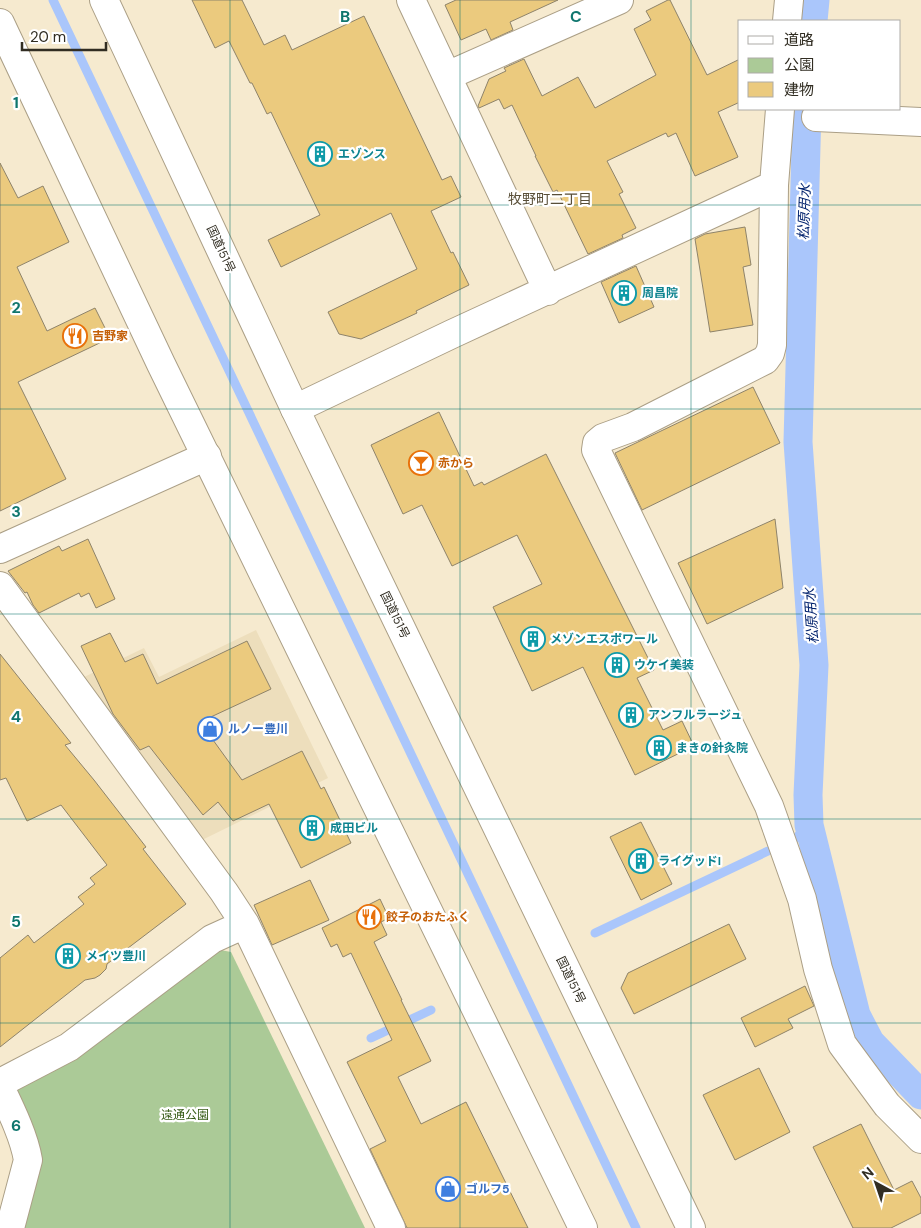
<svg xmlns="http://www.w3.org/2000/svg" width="921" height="1228" viewBox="0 0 921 1228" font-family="'DM Sans','Noto Sans JP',sans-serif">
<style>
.built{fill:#eddebc}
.green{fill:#abca97}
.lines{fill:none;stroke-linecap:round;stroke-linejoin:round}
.stream{stroke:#aac6fb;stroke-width:9}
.canal{stroke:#aac6fb;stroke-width:29}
.building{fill:#ebca7e;stroke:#8e836a}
.street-casing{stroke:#ab9f86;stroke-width:30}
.highway-casing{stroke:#ab9f86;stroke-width:30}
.street{stroke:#fff;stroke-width:28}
.highway{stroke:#fff;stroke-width:28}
.grid{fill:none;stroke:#0f766e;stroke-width:1;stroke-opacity:0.55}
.labels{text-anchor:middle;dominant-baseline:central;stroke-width:4.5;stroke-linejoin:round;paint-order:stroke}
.culture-label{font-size:12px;font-weight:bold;fill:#0d838f;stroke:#fff;text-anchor:start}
.street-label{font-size:12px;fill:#312d22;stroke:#fff}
.food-label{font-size:12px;font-weight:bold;fill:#c56008;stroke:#fff;text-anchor:start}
.shop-label{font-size:12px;font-weight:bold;fill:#366cbe;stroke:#fff;text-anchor:start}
.park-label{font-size:12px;fill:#365b16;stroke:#fff}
.neighbourhood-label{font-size:14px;fill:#594f38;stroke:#fff}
.water-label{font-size:14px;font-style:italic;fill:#05256f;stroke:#fff}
.grid-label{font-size:16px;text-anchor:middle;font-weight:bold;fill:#0f766e;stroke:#fff;stroke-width:4.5;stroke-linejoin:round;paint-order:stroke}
</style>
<rect width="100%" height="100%" fill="#f6eacf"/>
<path class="built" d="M256,630L328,778L202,840L78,680L144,648L159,677Z"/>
<path class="green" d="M215,949L231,952L365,1228H18L15,1099L19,1087Z"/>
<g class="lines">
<path class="stream" d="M53,0L636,1228
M796,838L809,825
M595,933L768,851
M371,1038L431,1010"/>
<path class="canal" d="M813,21L815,0
M807,109L798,442L814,665L808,795L809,825L856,1015L870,1042L921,1095"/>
</g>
<path class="building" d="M192,0H242L264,45L285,35L292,50L364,16L442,180L451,176L461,197L431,211L451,253L453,252L469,285L416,311L417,313L361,339L339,334L328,312L417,269L391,213L281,267L268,240L320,215L271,112L267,114L252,83H250L229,41L215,48Z
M456,0H558L510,22L513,30L491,40L486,29L461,40L445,5Z
M668,0H670L707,75L740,59V102L718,112L738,157L695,176L676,133L668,137L666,133L607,161L623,192L619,194L636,228L622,235L623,238L588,254L557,190L553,192L535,156H536L512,105L504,109L499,99L479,108L478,106L489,79L506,71L504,68L524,59L542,96L578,77L595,108L656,75L634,29L651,20L646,11Z
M0,163L18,198L43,186L69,242L17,267L47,331L95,308L110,338L18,382L66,479L0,511Z
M745,227L751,265L743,267L753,325L710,332L695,239L705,234Z
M636,266L654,307L619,323L601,282Z
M753,387L780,443L642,510L615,453Z
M439,412L474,486L482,482L484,485L546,454L654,670L637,678L663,730L682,721L694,746L635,775L583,667L532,691L493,607L542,584L517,535L452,566L422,505L403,514L371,445Z
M775,519L783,588L707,624L678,563Z
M88,539L115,599L96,608L89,593L81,597L79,593L39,613L33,605L27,592L25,593L8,571L59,546L62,551Z
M110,633L125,662L143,654L157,684L247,641L271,689L200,722L242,780L302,751L321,789L324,787L351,843L301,868L269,804L233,821L218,802L203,815L149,746L140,750L113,714L81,646Z
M0,654L71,743L65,745L94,780L146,847L143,849L186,904L107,964L106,969L100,975L95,978L85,980L0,1047V958L28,935L34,943L84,904L78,897L95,884L90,878L107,865L61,805L27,821L6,778L0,780Z
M641,822L672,884L641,900L610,837Z
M310,880L329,920L272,945L254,905Z
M380,899L389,918L381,922L387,935L374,942L402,1000H401L431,1061L398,1077L421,1124L466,1102L528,1228H407L370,1149L386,1141L347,1062L392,1040L351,953L343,957L337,944L331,947L322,928Z
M729,924L746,959L634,1014L621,988L628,973Z
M805,986L814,1006L788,1019L793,1028L755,1047L741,1018Z
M759,1068L790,1132L735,1160L703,1095Z
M861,1124L894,1190L912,1181L921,1198V1213L891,1228H853L813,1147Z"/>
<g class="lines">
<defs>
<path id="street" d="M411,0L548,291
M787,21L789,0
M447,76L619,0
M780,109L774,185L772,345L770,353L765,360L633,427L603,438L597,443L596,450L769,806L802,899L818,969L842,1044L887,1105L921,1139
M816,117L921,122
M295,409L452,334L774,185
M0,549L207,456
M0,586L224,892L245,924L391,1228
M0,1083L69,1047L212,939L245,924
M0,1087C10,1108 24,1136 28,1160L10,1228"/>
<path id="highway" d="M104,0L295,409L691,1228
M0,23L161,364L583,1228"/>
</defs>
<use href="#street" class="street-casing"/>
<use href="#highway" class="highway-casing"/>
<use href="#street" class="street"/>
<use href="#highway" class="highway"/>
</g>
<path class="grid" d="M230,0V1228M460,0V1228M691,0V1228M0,205H921M0,409H921M0,614H921M0,819H921M0,1023H921"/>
<defs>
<symbol id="building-ring" viewBox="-11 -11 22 22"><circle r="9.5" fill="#fff" stroke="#0f9aa8" stroke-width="1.5"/><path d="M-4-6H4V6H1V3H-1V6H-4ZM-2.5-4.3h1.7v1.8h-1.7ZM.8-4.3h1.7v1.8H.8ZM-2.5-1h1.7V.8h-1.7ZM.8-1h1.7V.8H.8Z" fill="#0f9aa8"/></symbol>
<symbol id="restaurant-ring" viewBox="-11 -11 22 22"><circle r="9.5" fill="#fff" stroke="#e8710a" stroke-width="1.5"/><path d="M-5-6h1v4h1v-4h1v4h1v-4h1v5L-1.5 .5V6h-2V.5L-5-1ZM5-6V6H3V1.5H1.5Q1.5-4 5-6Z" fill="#e8710a"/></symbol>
<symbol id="bar-ring" viewBox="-11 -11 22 22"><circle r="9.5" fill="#fff" stroke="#e8710a" stroke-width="1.5"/><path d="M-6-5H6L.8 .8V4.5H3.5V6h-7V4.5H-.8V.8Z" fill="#e8710a"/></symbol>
<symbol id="shop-ring" viewBox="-11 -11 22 22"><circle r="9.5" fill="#fff" stroke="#3f7fe0" stroke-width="1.5"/><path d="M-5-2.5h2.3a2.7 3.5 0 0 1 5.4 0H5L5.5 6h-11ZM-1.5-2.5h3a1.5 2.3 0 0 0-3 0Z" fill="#3f7fe0"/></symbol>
</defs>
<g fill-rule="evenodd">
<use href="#building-ring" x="306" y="140" width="28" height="28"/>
<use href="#building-ring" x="610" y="279" width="28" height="28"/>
<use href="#restaurant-ring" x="61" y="322" width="28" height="28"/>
<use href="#bar-ring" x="407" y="449" width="28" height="28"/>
<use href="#building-ring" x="519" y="625" width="28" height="28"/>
<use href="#building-ring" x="603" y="651" width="28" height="28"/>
<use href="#building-ring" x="617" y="701" width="28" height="28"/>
<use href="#shop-ring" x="196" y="715" width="28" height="28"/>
<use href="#building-ring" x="645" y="734" width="28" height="28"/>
<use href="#building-ring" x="298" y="814" width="28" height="28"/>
<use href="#building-ring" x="627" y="847" width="28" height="28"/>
<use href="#restaurant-ring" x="355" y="903" width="28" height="28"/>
<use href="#building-ring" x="54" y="942" width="28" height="28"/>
<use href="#shop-ring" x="434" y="1175" width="28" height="28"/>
</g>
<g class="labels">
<g class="culture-label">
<text x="338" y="154">エゾンス</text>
<text x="642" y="293">周昌院</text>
<text x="550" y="639">メゾンエスポワール</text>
<text x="634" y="665">ウケイ美装</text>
<text x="648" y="715">アンフルラージュ</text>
<text x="676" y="748">まきの針灸院</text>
<text x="330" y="828">成田ビル</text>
<text x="658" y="861">ライグッドI</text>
<text x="86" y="956">メイツ豊川</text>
</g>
<g class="street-label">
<text transform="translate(221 249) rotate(65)">国道151号</text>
<text transform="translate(395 615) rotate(64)">国道151号</text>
<text transform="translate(571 980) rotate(64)">国道151号</text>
</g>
<g class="food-label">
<text x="92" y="336">吉野家</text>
<text x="438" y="463">赤から</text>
<text x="386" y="917">餃子のおたふく</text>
</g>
<g class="shop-label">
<text x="228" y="729">ルノー豊川</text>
<text x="466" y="1189">ゴルフ5</text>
</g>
<g class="park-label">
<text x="185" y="1115">遠通公園</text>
</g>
<g class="neighbourhood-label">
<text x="550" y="199">牧野町二丁目</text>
</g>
<g class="water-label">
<text transform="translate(804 212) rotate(-88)">松原用水</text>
<text transform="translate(811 616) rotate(-94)">松原用水</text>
</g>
</g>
<g class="grid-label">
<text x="345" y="22">B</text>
<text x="576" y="22">C</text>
<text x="16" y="108">1</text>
<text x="16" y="313">2</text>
<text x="16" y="517">3</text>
<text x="16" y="722">4</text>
<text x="16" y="927">5</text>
<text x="16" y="1131">6</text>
</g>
<rect x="738" y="20" width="162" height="90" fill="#ffffff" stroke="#adaba7"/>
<rect x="748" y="36" width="25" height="8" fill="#ffffff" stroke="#adaba7"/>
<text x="784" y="45" font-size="15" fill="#312d22">道路</text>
<rect x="748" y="58" width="25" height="15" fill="#abca97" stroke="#adaba7"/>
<text x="784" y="70" font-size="15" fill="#312d22">公園</text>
<rect x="748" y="82" width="25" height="15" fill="#ebca7e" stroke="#adaba7"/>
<text x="784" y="95" font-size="15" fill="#312d22">建物</text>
<g transform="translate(876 1183) rotate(320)" stroke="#ffffff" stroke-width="4" paint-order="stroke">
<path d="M0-4L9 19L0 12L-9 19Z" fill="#312d22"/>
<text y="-8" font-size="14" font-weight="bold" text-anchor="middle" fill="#312d22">N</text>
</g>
<path d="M22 42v8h84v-8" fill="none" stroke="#312d22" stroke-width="2.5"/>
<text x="30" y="42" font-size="15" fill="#312d22" stroke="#ffffff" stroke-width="4" paint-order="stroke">20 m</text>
</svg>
